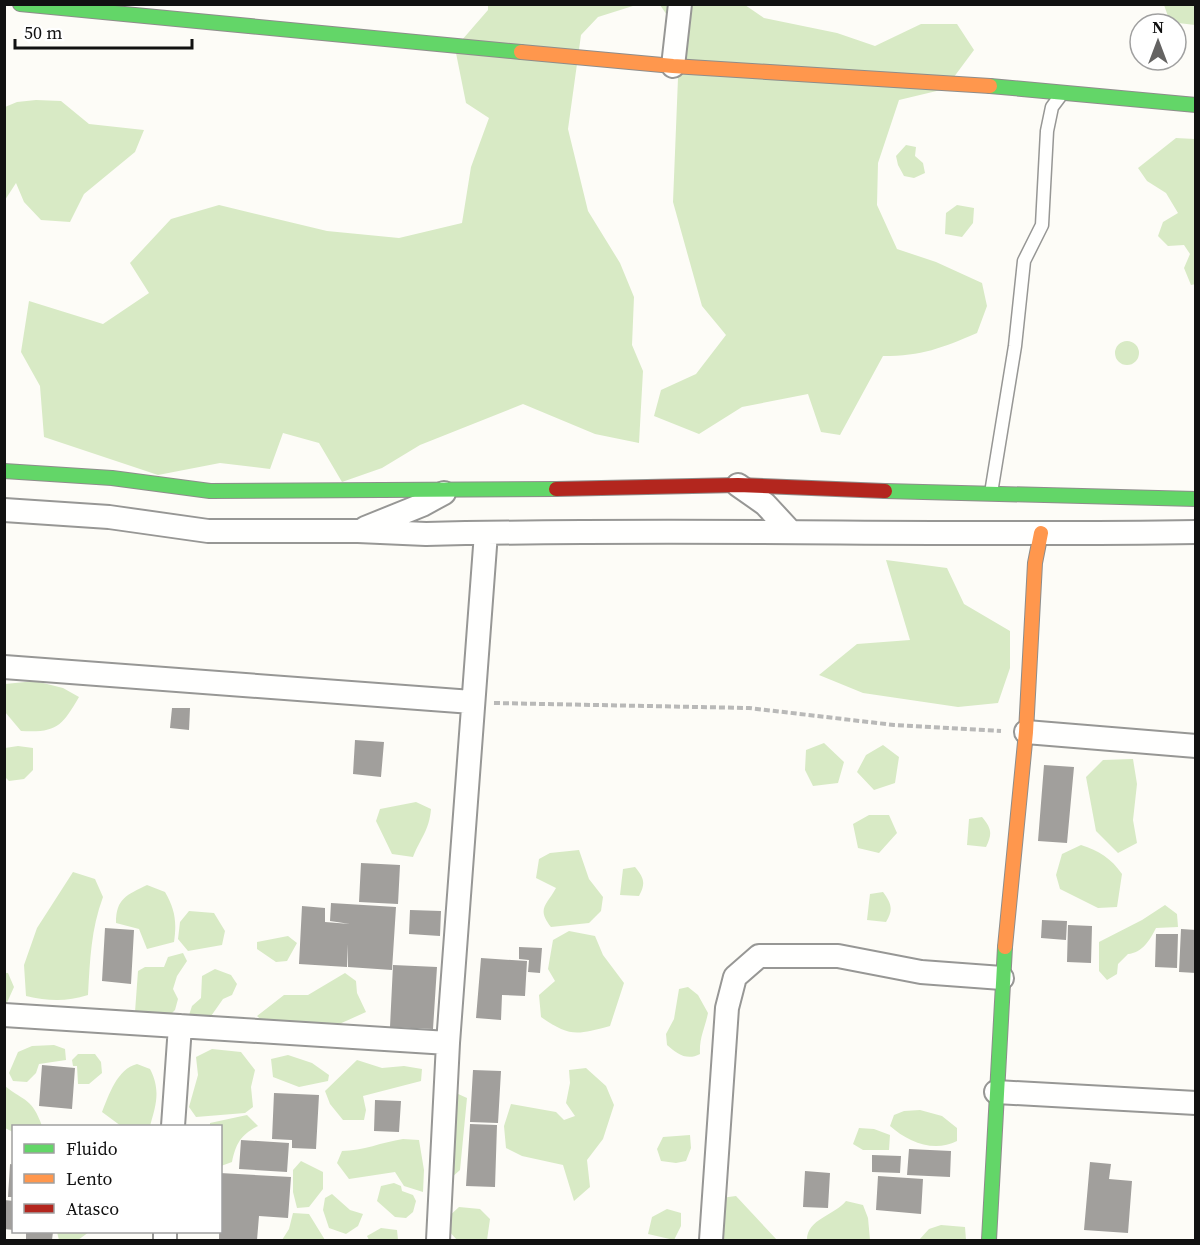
<svg xmlns="http://www.w3.org/2000/svg" width="1200" height="1245" viewBox="0 0 1200 1245" font-family="'Source Serif 4',serif">
<style>
.forest{fill:#d8eac5}
.building{fill:#a19f9c}
.lines{fill:none;stroke-linecap:round;stroke-linejoin:round}
.lane-casing{stroke:#979795;stroke-width:15}
.street-casing{stroke:#979795;stroke-width:26}
.fast-casing{stroke:#8e8d8b;stroke-width:16}
.slow-casing{stroke:#8e8d8b;stroke-width:16}
.jam-casing{stroke:#8e8d8b;stroke-width:16}
.path{stroke:#b9b9b8;stroke-width:4;stroke-dasharray:6 3;stroke-linecap:butt}
.lane{stroke:#fffffe;stroke-width:12}
.street{stroke:#fffffe;stroke-width:22}
.fast{stroke:#63d668;stroke-width:14}
.slow{stroke:#ff974d;stroke-width:14}
.jam{stroke:#b3261e;stroke-width:14}
</style>
<rect width="100%" height="100%" fill="#fdfcf7"/>
<path class="forest" d="M488,5H636L598,17L581,35L568,129L588,211L620,263L634,297L632,345L643,371L639,443L595,434L523,404L420,445L382,468L342,482L319,443L283,433L270,469L220,463L158,475L44,437L40,386L21,352L29,301L103,324L149,293L130,263L171,219L219,205L327,231L399,238L462,223L471,167L489,118L466,103L455,48L488,10Z
M660,5H745L764,18L837,33L875,46L921,24H957L974,50L945,89L899,100L878,163L877,205L897,249L936,262L982,283L987,306L977,333C942,348 922,356 883,356L840,435L821,432L808,394L742,407L699,434L654,416L661,390L696,374L726,335L702,306L673,202L678,78L685,41Z
M1164,5H1195V25L1170,22Z
M36,100L61,101L89,124L144,130L135,152L84,194L70,222L41,220L24,202L16,183L5,200V107L17,102Z
M1176,138L1195,139L1196,284L1191,285L1184,268L1190,254L1184,245L1168,246L1158,236L1163,222L1178,213L1166,193L1147,181L1138,168Z
M906,145L916,147L915,156L923,163L925,173L914,178L904,176L898,165L896,156Z
M957,205L974,208L973,223L962,237L945,234L946,213Z
M1115 353a12 12 0 1 1 24 0a12 12 0 1 1-24 0Z
M886,560L947,568L964,604L1010,631V668L998,703L958,707L863,693L819,675L857,644L910,640Z
M35,681L63,688L79,697C62,726 57,733 21,731L5,712V684Z
M824,743L844,762L838,783L813,786L805,770L806,750Z
M883,745L899,757L895,783L874,790L857,772L866,755Z
M18,746L33,748V770L24,779L9,781L5,777V748Z
M1133,759L1137,784L1133,820L1137,843L1118,853L1096,831L1086,777L1103,760Z
M416,802L431,809C429,831 421,837 413,857L392,854L376,821L380,809Z
M869,815H889L897,833L879,853L858,848L853,824Z
M982,817C991,828 993,833 986,847L967,845L969,819Z
M1081,845C1099,851 1111,858 1122,874L1117,907L1098,908L1060,889L1056,875L1062,854Z
M579,850L589,879L603,897L601,911L589,923L551,927C536,908 547,905 556,888L536,878L539,859L550,853Z
M635,867C644,878 646,883 639,896L620,895L623,869Z
M73,872L95,879L103,897C91,929 90,960 88,995C66,1002 48,1001 26,996L24,965L37,928Z
M147,885L165,892C175,909 177,922 174,942L147,949L139,929L116,923C116,898 127,895 147,885Z
M883,892C891,903 894,909 886,922L867,920L870,894Z
M1165,905L1177,914L1178,927L1156,928C1150,940 1142,953 1128,954L1118,964L1117,974L1107,980L1099,971V942L1142,920Z
M189,911L214,913L225,931L222,945L188,951L178,939L180,922Z
M569,931L595,936L603,955L624,983L610,1026C576,1035 570,1037 541,1017L539,995L555,981L548,969L553,940Z
M288,936L297,943L287,961L276,962L257,949V942Z
M183,953L187,961L177,976L173,989L178,999L175,1010L163,1022L135,1012L138,971L145,967H164L168,957Z
M215,969L231,975L237,984L232,995L223,999L209,1019L197,1022L189,1015L192,1006L201,998L202,976Z
M5,973H8L14,987L5,1007Z
M345,973L356,981L357,993L366,1012L326,1030L268,1026L257,1016L284,995H308Z
M688,987L698,995L708,1013C705,1028 699,1038 700,1054C687,1061 677,1054 667,1045L666,1034L674,1019L679,989Z
M54,1045L65,1049L66,1060L39,1064L36,1073L27,1082L13,1081L9,1073L18,1052L32,1046Z
M212,1049L241,1052L255,1070L251,1087L253,1107L245,1113L196,1117L189,1107L198,1075L196,1057Z
M78,1054H95L101,1062L102,1073L89,1084H78L77,1066H73L72,1060Z
M288,1055L312,1063L329,1075L328,1081L299,1087L273,1077L271,1059Z
M357,1060L382,1068L404,1066L422,1069L421,1081L363,1096L366,1110L364,1120H343L330,1104L325,1091Z
M137,1064L150,1069C161,1090 156,1105 150,1126H121L102,1112C109,1095 117,1069 137,1064Z
M586,1068L606,1086L614,1105L603,1139L587,1160L590,1187L574,1201L563,1165L522,1156L506,1148L504,1126L511,1104L556,1112L564,1120L575,1116L566,1103L570,1083L569,1070Z
M5,1086C25,1102 32,1098 42,1126H14L13,1132L5,1128Z
M456,1093L467,1098L460,1170L451,1178Z
M920,1110L942,1116L957,1128V1141C934,1153 908,1142 890,1126L894,1115L904,1111Z
M247,1115L258,1126C241,1135 236,1143 232,1162L221,1166L220,1126H210V1123Z
M859,1128L874,1129L890,1135L889,1150H863L853,1144Z
M690,1135L691,1148L686,1161L676,1163L661,1161L657,1149L663,1137Z
M403,1139L419,1140L424,1170L423,1192L404,1186L395,1172L349,1179L337,1163L342,1151C363,1151 382,1142 403,1139Z
M301,1161L323,1172V1189L309,1207L297,1208L293,1192V1170Z
M394,1183L401,1186L402,1191L413,1195L416,1201L413,1212L406,1218L395,1217L377,1201L381,1186Z
M332,1194L350,1210L363,1214L358,1226L346,1234L329,1228L323,1210L325,1198Z
M736,1196L777,1240H718L721,1198Z
M846,1201L863,1205L868,1218L870,1240H807C807,1219 835,1215 846,1201Z
M459,1207L480,1209L490,1219L487,1240H457L447,1229V1218Z
M667,1209L681,1213V1226L674,1240L648,1234L652,1217Z
M293,1213L309,1214L325,1240H282L289,1229Z
M941,1225L965,1227L966,1240H919L929,1229Z
M381,1228L397,1230L398,1240H369L367,1236Z
M57,1232H89L78,1240H59Z"/>
<path class="building" d="M172,708H190L189,730L170,728Z
M355,740L384,742L381,777L353,774Z
M1044,765L1074,767L1067,843L1038,841Z
M361,863L400,865L398,904L359,902Z
M331,903L396,907L392,970L348,967V944L347,967L299,964L302,906L325,908V922L350,924L330,921Z
M410,910L441,911L440,936L409,934Z
M1042,920L1067,921L1066,940L1041,938Z
M1068,925L1092,926L1091,963L1067,962Z
M105,928L134,930L131,984L102,981Z
M1181,929L1196,930V973L1179,972Z
M1156,934H1178L1177,968L1155,967Z
M519,947L542,948L540,973L528,972L529,960L519,959Z
M481,958L527,961L525,996L502,995L501,1020L476,1018Z
M393,965L437,967L433,1029L390,1027Z
M42,1065L75,1068L72,1109L39,1106Z
M473,1070L501,1071L498,1123L470,1122Z
M274,1093L319,1095L316,1149L292,1148V1140L272,1139Z
M375,1100L401,1101L399,1132L374,1131Z
M470,1124L497,1125L495,1187L466,1186Z
M241,1140L289,1143L287,1172L239,1169Z
M909,1149L951,1151L950,1177L907,1175Z
M872,1155L901,1156L900,1173L872,1172Z
M1090,1162L1111,1164L1109,1179L1132,1181L1128,1233L1084,1230Z
M10,1164L14,1165V1197H8Z
M805,1171L830,1173L828,1208L803,1207Z
M220,1173L291,1177L288,1218L259,1216L257,1240H219Z
M878,1176L923,1179L921,1214L876,1210Z
M4,1200L14,1201V1230L4,1229Z
M26,1232H53L52,1240H26Z"/>
<g class="lines">
<defs>
<path id="lane" d="M991,493L1015,346L1024,261L1042,225L1047,131L1052,107L1061,95"/>
<path id="street" d="M673,66L680,4
M738,485L765,504L790,531
M4,510L109,517L208,531H358L426,534C682,528 939,536 1196,532
M365,528L422,505L444,493
M4,667L472,702
M1026,732L1196,746
M4,1015L448,1043
M996,1092L1196,1103
M173,1126L180,1026
M165,1240V1232
M438,1240L448,1043L486,533
M711,1240L727,1008L735,977L759,956H838L921,972L1002,978"/>
<path id="fast" d="M20,4L521,52
M990,86L1196,105
M4,471L112,478L210,491L556,489
M885,491L1196,499
M989,1240L1005,947"/>
<path id="slow" d="M521,52L673,66L990,86
M1005,947L1026,732L1035,563L1041,533"/>
<path id="jam" d="M556,489L738,485L885,491"/>
</defs>
<use href="#lane" class="lane-casing"/>
<use href="#street" class="street-casing"/>
<use href="#fast" class="fast-casing"/>
<use href="#slow" class="slow-casing"/>
<use href="#jam" class="jam-casing"/>
<path class="path" d="M494,703L749,708L894,725L1001,731"/>
<use href="#lane" class="lane"/>
<use href="#street" class="street"/>
<use href="#fast" class="fast"/>
<use href="#slow" class="slow"/>
<use href="#jam" class="jam"/>
</g>
<rect width="1200" height="1245" fill="none" stroke="#111111" stroke-width="12"/>
<rect x="12" y="1125" width="210" height="108" fill="#ffffff" stroke="#a0a0a0" stroke-width="1.5"/>
<rect x="24" y="1144" width="30" height="9" fill="#63d668" stroke="#a0a0a0" stroke-width="1.5"/>
<text x="66" y="1155" font-size="18" fill="#111111">Fluido</text>
<rect x="24" y="1174" width="30" height="9" fill="#ff974d" stroke="#a0a0a0" stroke-width="1.5"/>
<text x="66" y="1185" font-size="18" fill="#111111">Lento</text>
<rect x="24" y="1204" width="30" height="9" fill="#b3261e" stroke="#a0a0a0" stroke-width="1.5"/>
<text x="66" y="1215" font-size="18" fill="#111111">Atasco</text>
<g transform="translate(1158 42)"><circle r="28" fill="#ffffff" stroke="#a0a0a0" stroke-width="1.5"/>
<path d="M0-4.5L10 22L0 15L-10 22Z" fill="#646362"/>
<text y="-9" font-size="16" font-weight="bold" text-anchor="middle" fill="#111111">N</text>
</g>
<path d="M15 39v9h177v-9" fill="none" stroke="#111111" stroke-width="3"/>
<text x="24" y="39" font-size="18" fill="#111111" stroke="#ffffff" stroke-width="4.5" paint-order="stroke">50 m</text>
</svg>
